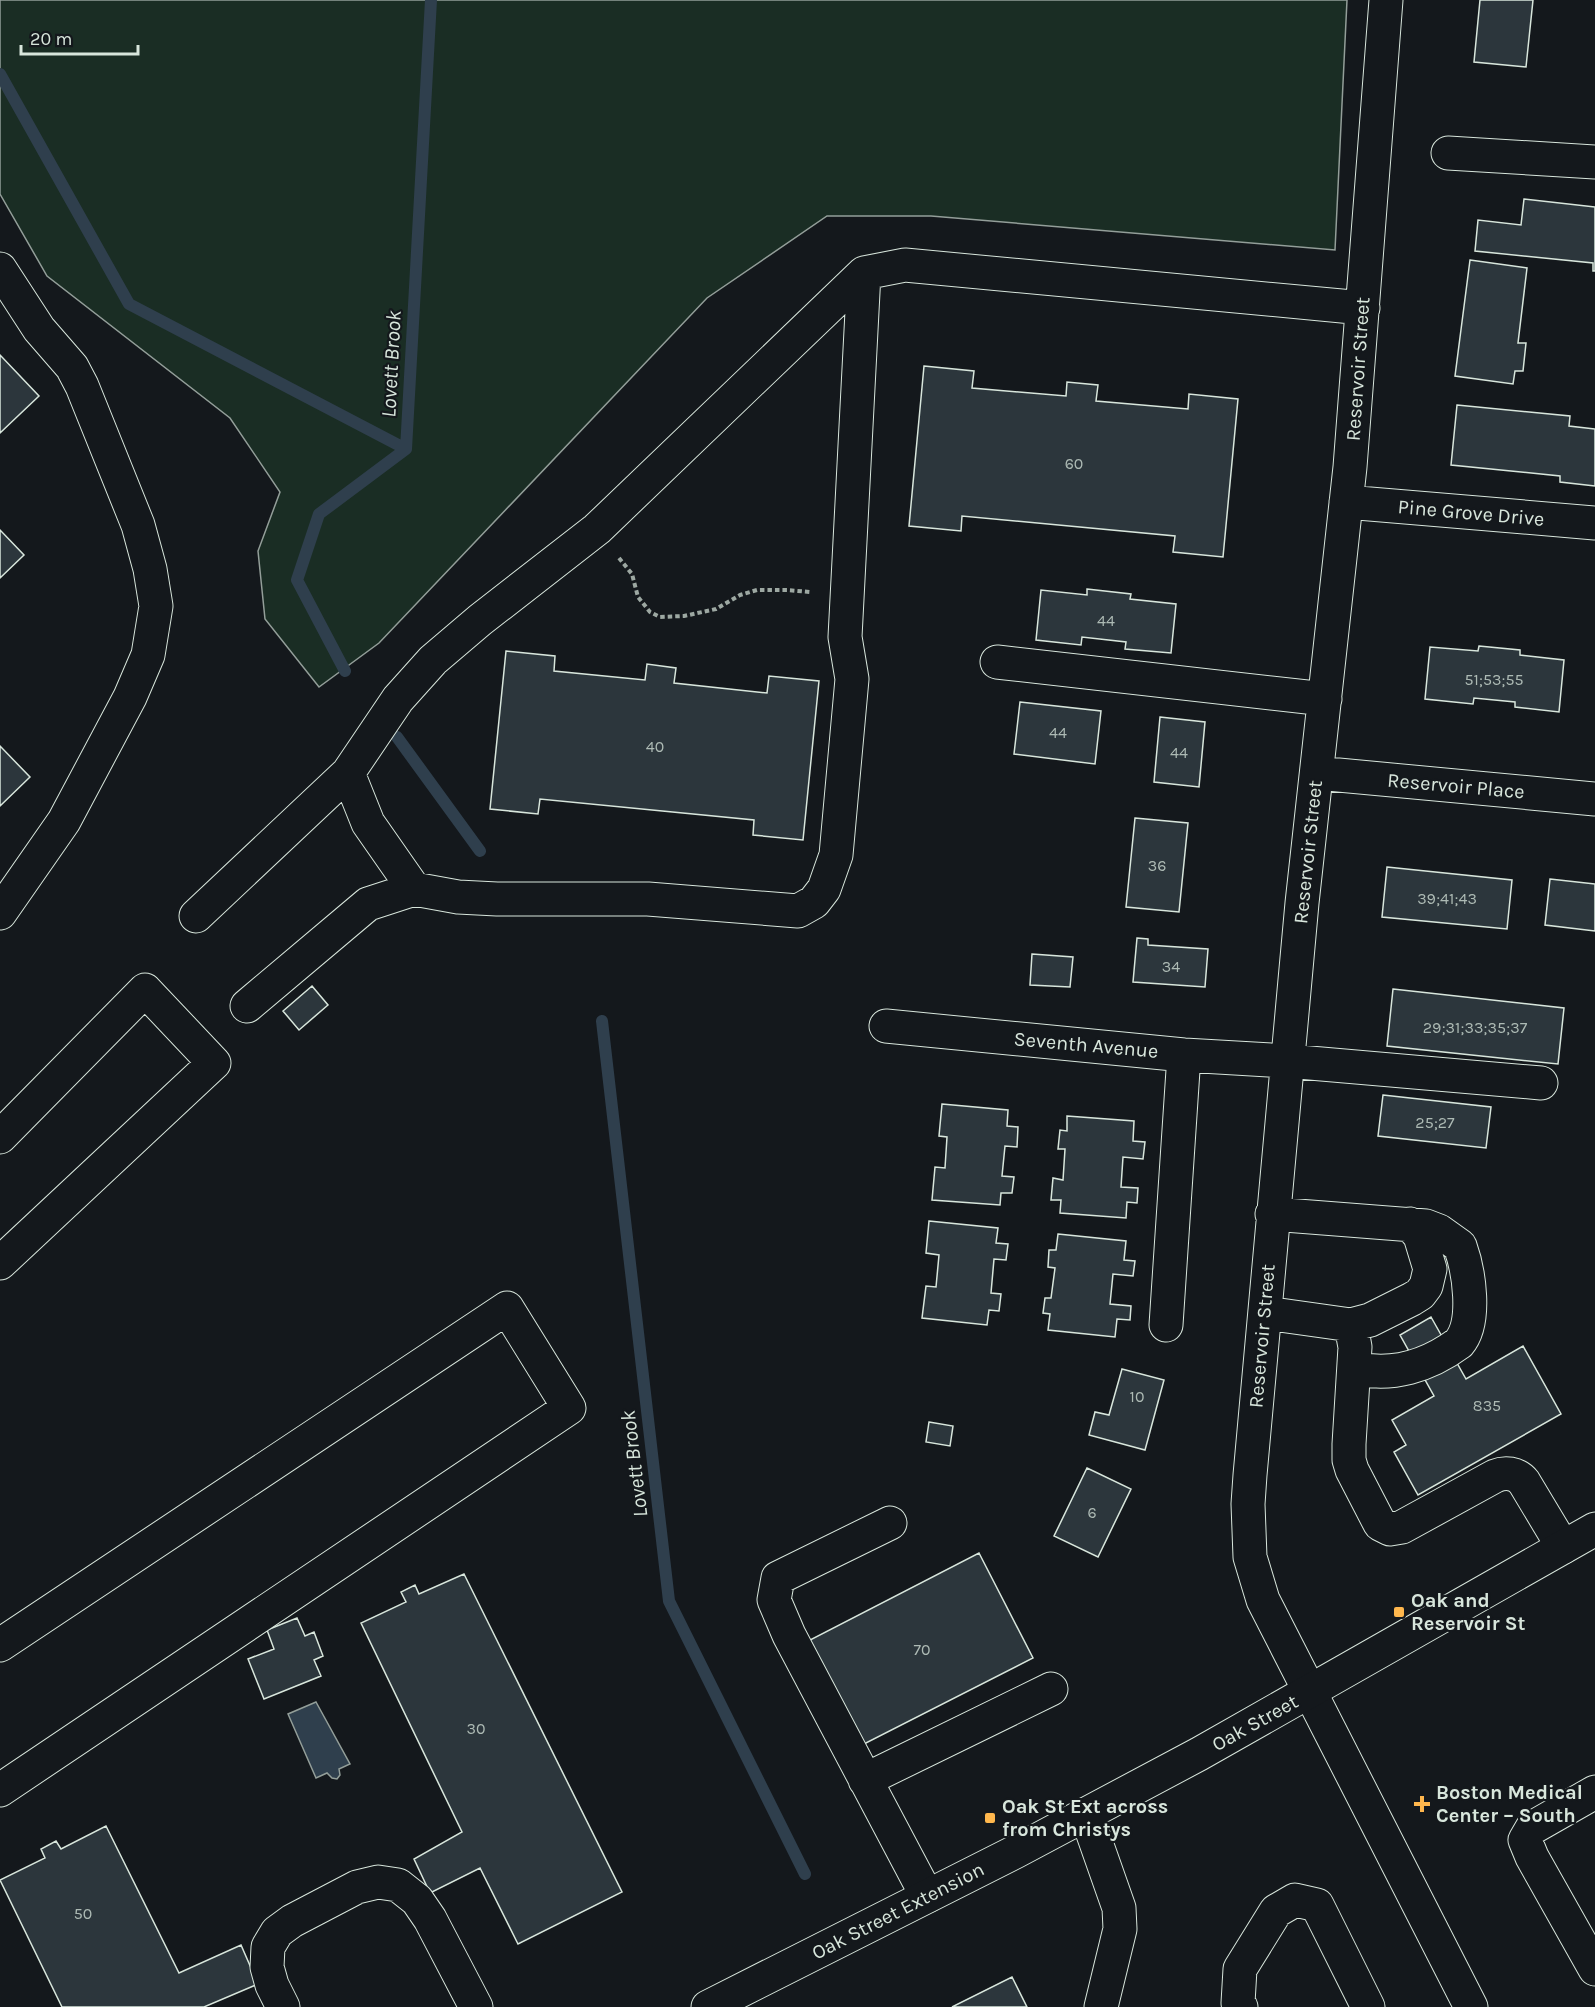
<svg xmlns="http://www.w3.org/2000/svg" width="1595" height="2007" viewBox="0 0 1595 2007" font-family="Karla,sans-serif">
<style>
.green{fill:#1a2d24;stroke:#939e99;stroke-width:1.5}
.water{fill:#2f3f4d;stroke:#939e99;stroke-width:1.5}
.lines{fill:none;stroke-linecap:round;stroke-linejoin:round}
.stream{stroke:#2f3f4d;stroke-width:12}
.building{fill:#2c363c;stroke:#d8e6dc;stroke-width:1.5}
.minor-casing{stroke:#d8e6dc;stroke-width:35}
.major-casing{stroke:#d8e6dc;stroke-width:35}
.path{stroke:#9da8a2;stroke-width:4;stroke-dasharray:4.5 3;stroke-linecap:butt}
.minor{stroke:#14181c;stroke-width:33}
.major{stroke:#14181c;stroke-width:33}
.poi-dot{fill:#ffb74d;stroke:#14181c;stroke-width:2}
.labels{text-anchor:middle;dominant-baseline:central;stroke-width:4.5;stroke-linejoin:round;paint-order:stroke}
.number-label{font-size:16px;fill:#adbab4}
.street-label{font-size:20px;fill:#d8e6dc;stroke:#14181c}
.poi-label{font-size:20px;font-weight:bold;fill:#d8e6dc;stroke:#14181c;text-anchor:start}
.water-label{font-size:21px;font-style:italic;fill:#d8e6dc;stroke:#14181c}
</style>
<rect width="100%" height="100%" fill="#14181c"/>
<path class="green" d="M0,0H1347L1335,250L931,216H827L707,298L379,643L319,687L265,619L258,551L280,492L230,418L47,276L0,194Z"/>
<path class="water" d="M316,1702L350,1764L339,1769L340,1775L337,1779L332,1778L327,1773L316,1778L288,1714Z"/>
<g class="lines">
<path class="stream" d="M0,74L129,304L406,449
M345,671L297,580L319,514L406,449L431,0
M397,737L480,851
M602,1021L669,1601L805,1874"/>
</g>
<path class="building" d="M1480,0H1533L1526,67L1474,62Z
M1524,199L1595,207V271H1593V263L1475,251L1478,220L1521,225Z
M1470,260L1527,268L1518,343H1526L1523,371H1515L1513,384L1455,376Z
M0,355L39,396L0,433Z
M924,366L974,371L972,388L1066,396L1067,382L1098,385L1096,401L1188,409L1189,394L1238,399L1223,557L1173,552L1175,536L962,516L961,531L909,526Z
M1457,405L1570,416L1569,426L1595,429V486L1560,482V476L1451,465Z
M0,530L24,555L0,578Z
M1087,589L1131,594L1130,599L1176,604L1171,653L1125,649L1126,642L1082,637L1081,645L1036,640L1041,590L1087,595Z
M1479,646L1520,650V655L1564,660L1559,712L1515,707V702L1474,698L1473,704L1425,699L1430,647L1478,651Z
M506,651L555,656L554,671L645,680L647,664L676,668L674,683L767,693L769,676L819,681L803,840L753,835L754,820L540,799L538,814L490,809Z
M1020,702L1101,711L1095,764L1014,754Z
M1160,717L1205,722L1199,787L1154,782Z
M0,746L30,777L0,806Z
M1135,818L1188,823L1179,912L1126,907Z
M1387,867L1512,880L1507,929L1382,917Z
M1550,879L1595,884V931L1545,925Z
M1137,938L1148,939V945L1208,949L1205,987L1133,982Z
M1032,954L1073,957L1070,987L1030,985Z
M312,986L328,1005L299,1030L283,1011Z
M1393,989L1564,1008L1558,1064L1387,1046Z
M1383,1095L1491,1107L1486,1148L1378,1136Z
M942,1104L1008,1110L1007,1126L1018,1127L1017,1147L1005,1146L1002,1176L1014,1177L1012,1193H1001L1000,1205L932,1200L935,1167L945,1168L947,1137L939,1136Z
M1067,1116L1134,1121L1133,1141L1145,1142L1143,1159L1123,1157L1121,1187L1138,1188L1137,1203L1127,1202L1126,1218L1060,1213L1061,1200H1051L1053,1178L1063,1180L1065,1149H1058L1060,1130L1067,1131Z
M929,1221L998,1228L996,1243L1008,1244L1006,1260L994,1259L991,1293L1001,1294L999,1311L989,1310L987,1325L922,1318L926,1286L936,1287L939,1255L926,1253Z
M1058,1234L1126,1241L1124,1260L1135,1261L1133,1276L1113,1274L1110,1304L1131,1306L1130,1320L1117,1319L1115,1337L1048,1330L1050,1314L1043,1313L1045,1298H1051L1055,1268L1048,1267L1049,1250H1056Z
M1431,1317L1466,1379L1523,1346L1561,1414L1418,1495L1394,1452L1406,1445L1392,1420L1434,1396L1400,1335Z
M1122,1369L1164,1380L1145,1450L1089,1435L1095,1412L1109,1415Z
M929,1422L953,1426L950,1446L926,1442Z
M1087,1468L1131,1489L1098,1557L1054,1536Z
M979,1553L1033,1658L864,1744L810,1640Z
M464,1574L622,1892L518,1944L480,1868L430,1893L414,1859L462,1832L361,1623L406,1602L401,1592L415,1585L419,1594Z
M297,1618L305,1636L314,1632L323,1656L314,1660L321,1676L264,1699L248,1659L274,1649L267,1630Z
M106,1826L179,1973L241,1945L258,1984L204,2007H62L0,1880L45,1858L41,1849L56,1841L61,1849Z
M1012,1977L1027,2007H952Z"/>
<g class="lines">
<defs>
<path id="minor" d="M1386,0L1350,467L1302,903L1250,1475L1248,1504L1250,1557L1263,1600L1471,2007
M1448,153L1595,162
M0,269L39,329L72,367L82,386L138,525L150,569L156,606L148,655L130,697L64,821L0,913
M1346,502L1595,523
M997,662L1325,699
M348,773L368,823L414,889
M1317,773L1595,799
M196,916L348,773L398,699L433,660L480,620L597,529L864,273L905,265L1363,308
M247,1006L368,904L414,889L458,897L497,899H648L798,911L814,902L824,889L836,855L852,679L845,637L864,273
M886,1026L1184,1055L1287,1061L1541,1083
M0,1137L145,990L214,1063L0,1263
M1272,1214L1426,1226L1439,1231L1460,1246C1469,1271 1477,1322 1459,1343C1428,1366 1392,1377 1354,1368
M1265,1313L1351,1325L1370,1320L1412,1299L1420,1294L1426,1286L1430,1269L1420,1236L1410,1224
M1166,1325L1184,1055
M1351,1325L1355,1347L1349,1444V1460L1352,1470L1380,1524L1390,1529L1402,1527L1495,1476C1505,1472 1517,1473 1524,1482L1563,1547
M890,1523L778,1578L774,1600L789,1635L927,1896
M0,1645L507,1308L569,1408L0,1790
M865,1780L1051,1689
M1595,1792L1532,1828L1525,1840L1532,1857L1595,1969
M1086,1814L1119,1908L1120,1929L1101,2007
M283,2007L272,1985L267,1967L268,1947L277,1932L292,1921L357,1887L378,1882L398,1885L417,1900L430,1919L476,2007
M1241,2007L1238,2003L1240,1969L1276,1911L1295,1900L1317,1905L1368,2007"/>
<path id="major" d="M708,2007L1015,1852L1199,1754L1595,1529"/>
</defs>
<use href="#minor" class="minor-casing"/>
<use href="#major" class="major-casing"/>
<path class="path" d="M619,558L632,574L638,597L650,612L660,617L684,616L716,609L740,595L757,590H787L810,592"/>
<use href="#minor" class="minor"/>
<use href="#major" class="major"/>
</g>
<g class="poi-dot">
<rect x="1393" y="1606" width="12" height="12" rx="3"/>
<path d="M1419 1795h6v6h6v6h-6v6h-6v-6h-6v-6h6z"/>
<rect x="984" y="1812" width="12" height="12" rx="3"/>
</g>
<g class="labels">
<g class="number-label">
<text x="1074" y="463">60</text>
<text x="1106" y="620">44</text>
<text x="1494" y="679">51;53;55</text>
<text x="1058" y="732">44</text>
<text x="655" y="746">40</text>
<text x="1179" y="752">44</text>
<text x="1157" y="865">36</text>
<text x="1447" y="898">39;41;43</text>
<text x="1171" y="966">34</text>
<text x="1475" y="1027">29;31;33;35;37</text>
<text x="1435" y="1122">25;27</text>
<text x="1137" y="1396">10</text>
<text x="1487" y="1405">835</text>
<text x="1092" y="1512">6</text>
<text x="922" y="1649">70</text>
<text x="476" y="1728">30</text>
<text x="83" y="1913">50</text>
</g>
<g class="street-label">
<text transform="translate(1358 369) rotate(-86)">Reservoir Street</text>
<text transform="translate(1471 513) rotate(5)">Pine Grove Drive</text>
<text transform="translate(1456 786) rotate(5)">Reservoir Place</text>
<text transform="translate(1308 852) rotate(-84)">Reservoir Street</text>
<text transform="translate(1086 1045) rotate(5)">Seventh Avenue</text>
<text transform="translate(1262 1336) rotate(-85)">Reservoir Street</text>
<text transform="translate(1255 1723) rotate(-29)">Oak Street</text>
<text transform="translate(898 1911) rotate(-27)">Oak Street Extension</text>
</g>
<g class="poi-label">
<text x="1411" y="1600">Oak and<tspan x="1411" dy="23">Reservoir St</tspan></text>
<text x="1436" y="1792">Boston Medical<tspan x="1436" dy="23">Center – South</tspan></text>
<text x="1002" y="1806">Oak St Ext across<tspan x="1002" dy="23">from Christys</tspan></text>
</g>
<g class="water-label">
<text transform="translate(391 364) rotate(-87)">Lovett Brook</text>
<text transform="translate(634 1464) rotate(-97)">Lovett Brook</text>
</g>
</g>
<path d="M21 45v9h117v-9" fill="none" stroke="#d8e6dc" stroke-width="3"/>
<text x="30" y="45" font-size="18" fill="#d8e6dc" stroke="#14181c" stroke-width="4.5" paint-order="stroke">20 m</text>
</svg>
